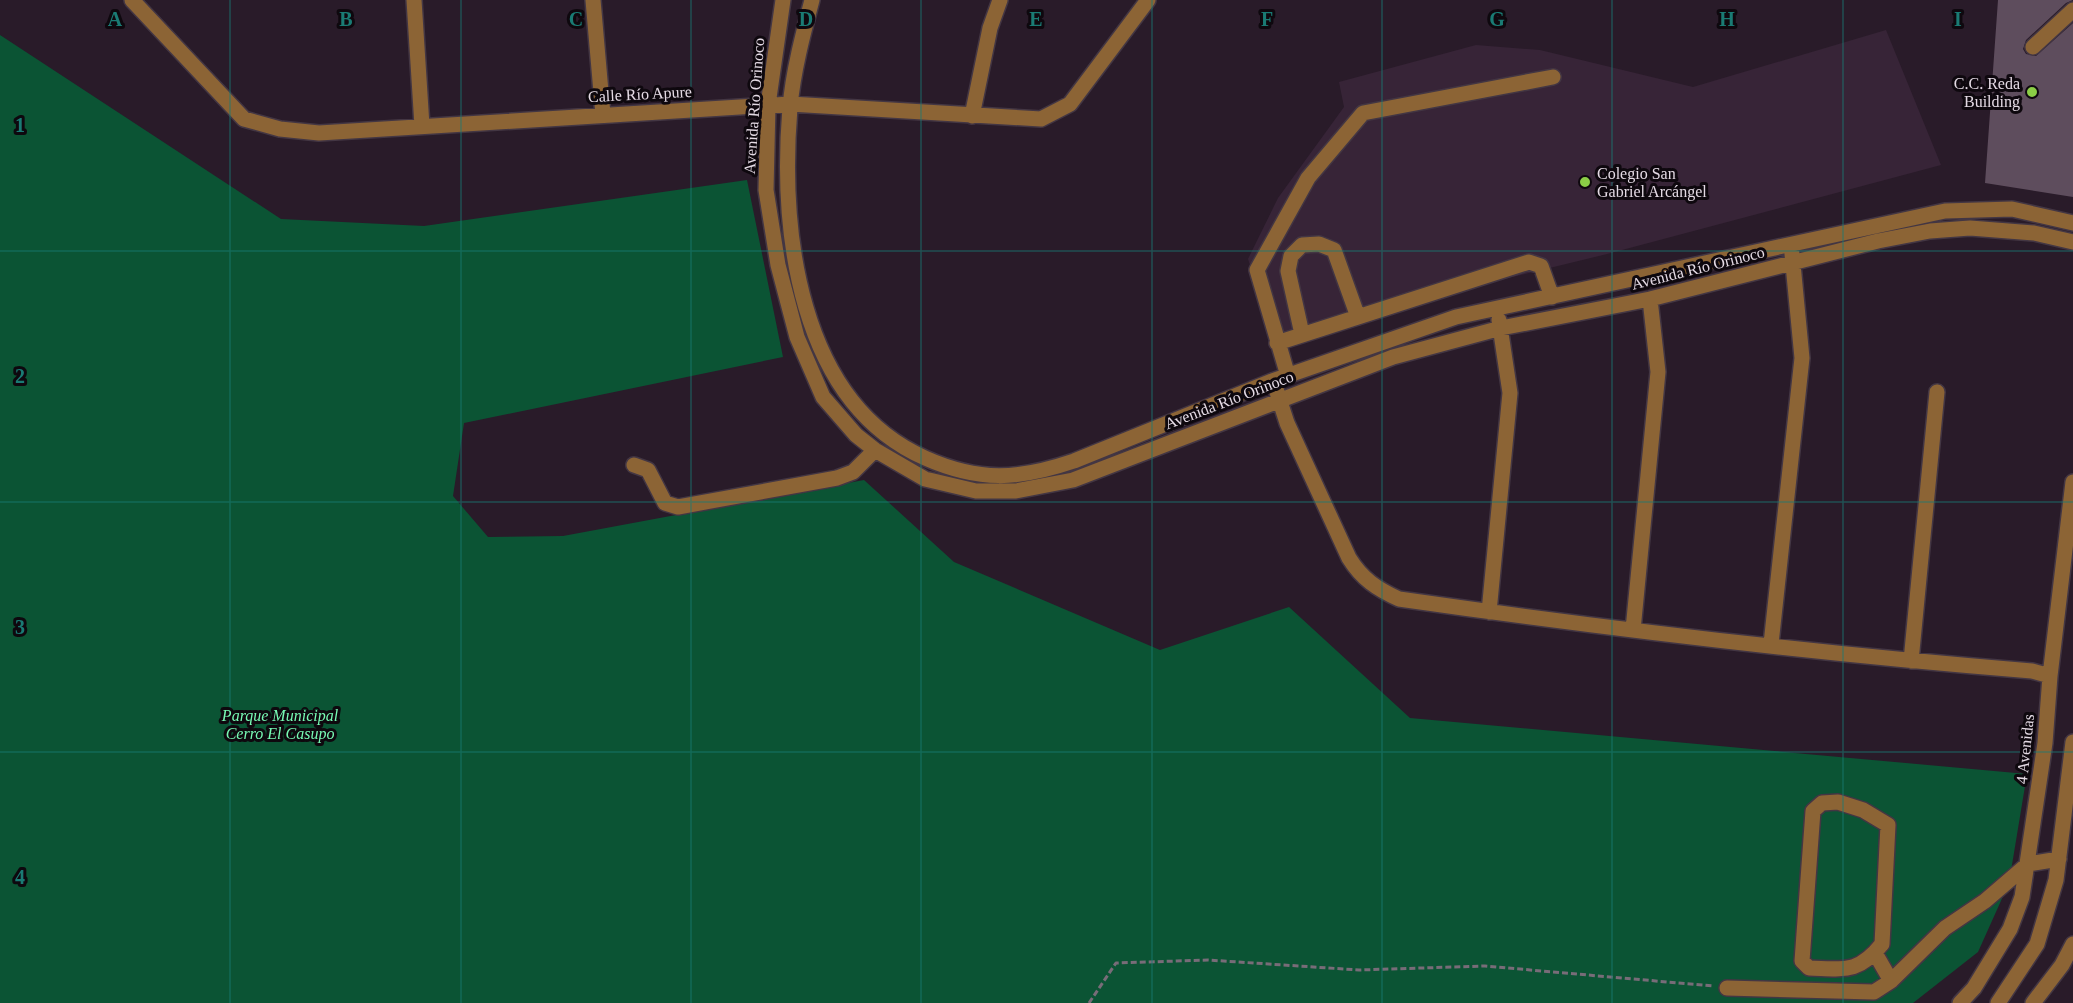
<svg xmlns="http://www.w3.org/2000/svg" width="2073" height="1003" viewBox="0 0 2073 1003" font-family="'Times New Roman',serif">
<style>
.built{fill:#372437}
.park{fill:#0b5434}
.building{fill:#5e4d5d}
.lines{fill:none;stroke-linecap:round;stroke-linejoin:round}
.minor-casing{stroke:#433643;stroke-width:18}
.path{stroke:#786c78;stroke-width:3;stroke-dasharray:6 3;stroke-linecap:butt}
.minor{stroke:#8c6435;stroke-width:15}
.grid{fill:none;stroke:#1a7b74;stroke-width:1.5;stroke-opacity:0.55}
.poi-dot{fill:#8bce46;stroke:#0e080e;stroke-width:2}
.labels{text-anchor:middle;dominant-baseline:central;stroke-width:6;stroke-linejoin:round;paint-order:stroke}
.poi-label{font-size:16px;fill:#e4dae4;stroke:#0e080e;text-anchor:end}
.street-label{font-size:16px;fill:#e4dae4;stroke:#0e080e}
.park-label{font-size:16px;font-style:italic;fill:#77fab4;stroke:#0e080e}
.grid-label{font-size:20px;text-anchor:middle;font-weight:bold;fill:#1a7b74;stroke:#0e080e;stroke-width:6;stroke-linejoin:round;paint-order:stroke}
</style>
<rect width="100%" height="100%" fill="#291b29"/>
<path class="built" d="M1886,30L1941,165L1607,254L1438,295L1278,349L1248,259L1278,198L1344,107L1339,82L1476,45L1540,50L1693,87Z"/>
<path class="park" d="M0,35L281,219L424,226L747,180L783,357L464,423L453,496L488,537L563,536L864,480L954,562L1160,650L1289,607L1410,718L2027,774L2009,883L1978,952L1913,1003H0Z"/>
<path class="building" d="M1998,0H2073L2066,3L2026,40L2023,49L2026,54L2036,56L2073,23V197L1985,183Z"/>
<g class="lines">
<defs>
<path id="minor" d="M132,0L244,119L280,129L319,133L790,104L1041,119L1070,104L1148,0
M414,0L422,126
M593,0L603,115
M783,0L768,105L766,190L778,265L797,337L823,397L856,435L875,450L925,479L976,491H1016L1073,480L1393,357L1501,328L1650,299L1878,241L1930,231L1970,228L2034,233L2073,242
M812,0C803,34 793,72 790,107C780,229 797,401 925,458C979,482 1018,480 1074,461L1272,381L1456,317L1945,211L2012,209L2073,223
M2033,47L2073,10
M972,116L990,28L1000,0
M1302,334L1288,271L1291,256L1302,245L1319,244L1334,250L1358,317
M1277,343L1529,262L1541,266L1552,297
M1288,376L1257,270L1308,178L1363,113L1553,77
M1276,389L1287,423L1349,558C1362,579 1377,589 1399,599C1609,629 1820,654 2032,671L2050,676
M634,465L648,470L665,503L678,507L837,478L853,472L875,450
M1489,612L1510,393L1499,320
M1633,630L1658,372L1650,299
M1771,644L1802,358L1792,254
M1911,661L1937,392
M1838,802L1863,810L1888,825L1882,944C1858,974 1844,969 1809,968L1802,961L1813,811L1822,803Z
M1875,953L1891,981
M1727,988L1874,992L1891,981L1945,928L1985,901L2028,864L2059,859
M1960,1003L1974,988L2010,929L2022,897L2045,743L2050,676L2073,482
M1998,1003L2037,944L2056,880L2073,742
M2033,1003L2062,965L2073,944"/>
</defs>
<use href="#minor" class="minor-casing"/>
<path class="path" d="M1089,1003L1116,963L1208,960L1359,970L1485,966L1713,986"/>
<use href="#minor" class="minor"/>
</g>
<path class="grid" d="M230,0V1003M461,0V1003M691,0V1003M921,0V1003M1152,0V1003M1382,0V1003M1612,0V1003M1843,0V1003M0,251H2073M0,502H2073M0,752H2073"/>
<g class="poi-dot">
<circle cx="2032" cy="92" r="6"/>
<circle cx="1585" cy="182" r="6"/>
</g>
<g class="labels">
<g class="poi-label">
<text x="2020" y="83">C.C. Reda<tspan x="2020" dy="18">Building</tspan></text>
<text x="1597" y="173" text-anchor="start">Colegio San<tspan x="1597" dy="18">Gabriel Arcángel</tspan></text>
</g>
<g class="street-label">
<text transform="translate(640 94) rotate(-3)">Calle Río Apure</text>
<text transform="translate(754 106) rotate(-86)">Avenida Río Orinoco</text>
<text transform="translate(1698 268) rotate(-14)">Avenida Río Orinoco</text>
<text transform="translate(1229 400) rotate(-21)">Avenida Río Orinoco</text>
<text transform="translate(2025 749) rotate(-84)">4 Avenidas</text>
</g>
<g class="park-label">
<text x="280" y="715">Parque Municipal<tspan x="280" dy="18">Cerro El Casupo</tspan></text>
</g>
</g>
<g class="grid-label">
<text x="115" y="26">A</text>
<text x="346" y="26">B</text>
<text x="576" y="26">C</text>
<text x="806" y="26">D</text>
<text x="1036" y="26">E</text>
<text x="1267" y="26">F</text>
<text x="1497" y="26">G</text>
<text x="1727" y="26">H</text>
<text x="1958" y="26">I</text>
<text x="20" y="132">1</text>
<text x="20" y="383">2</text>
<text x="20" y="634">3</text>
<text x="20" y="884">4</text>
</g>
</svg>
